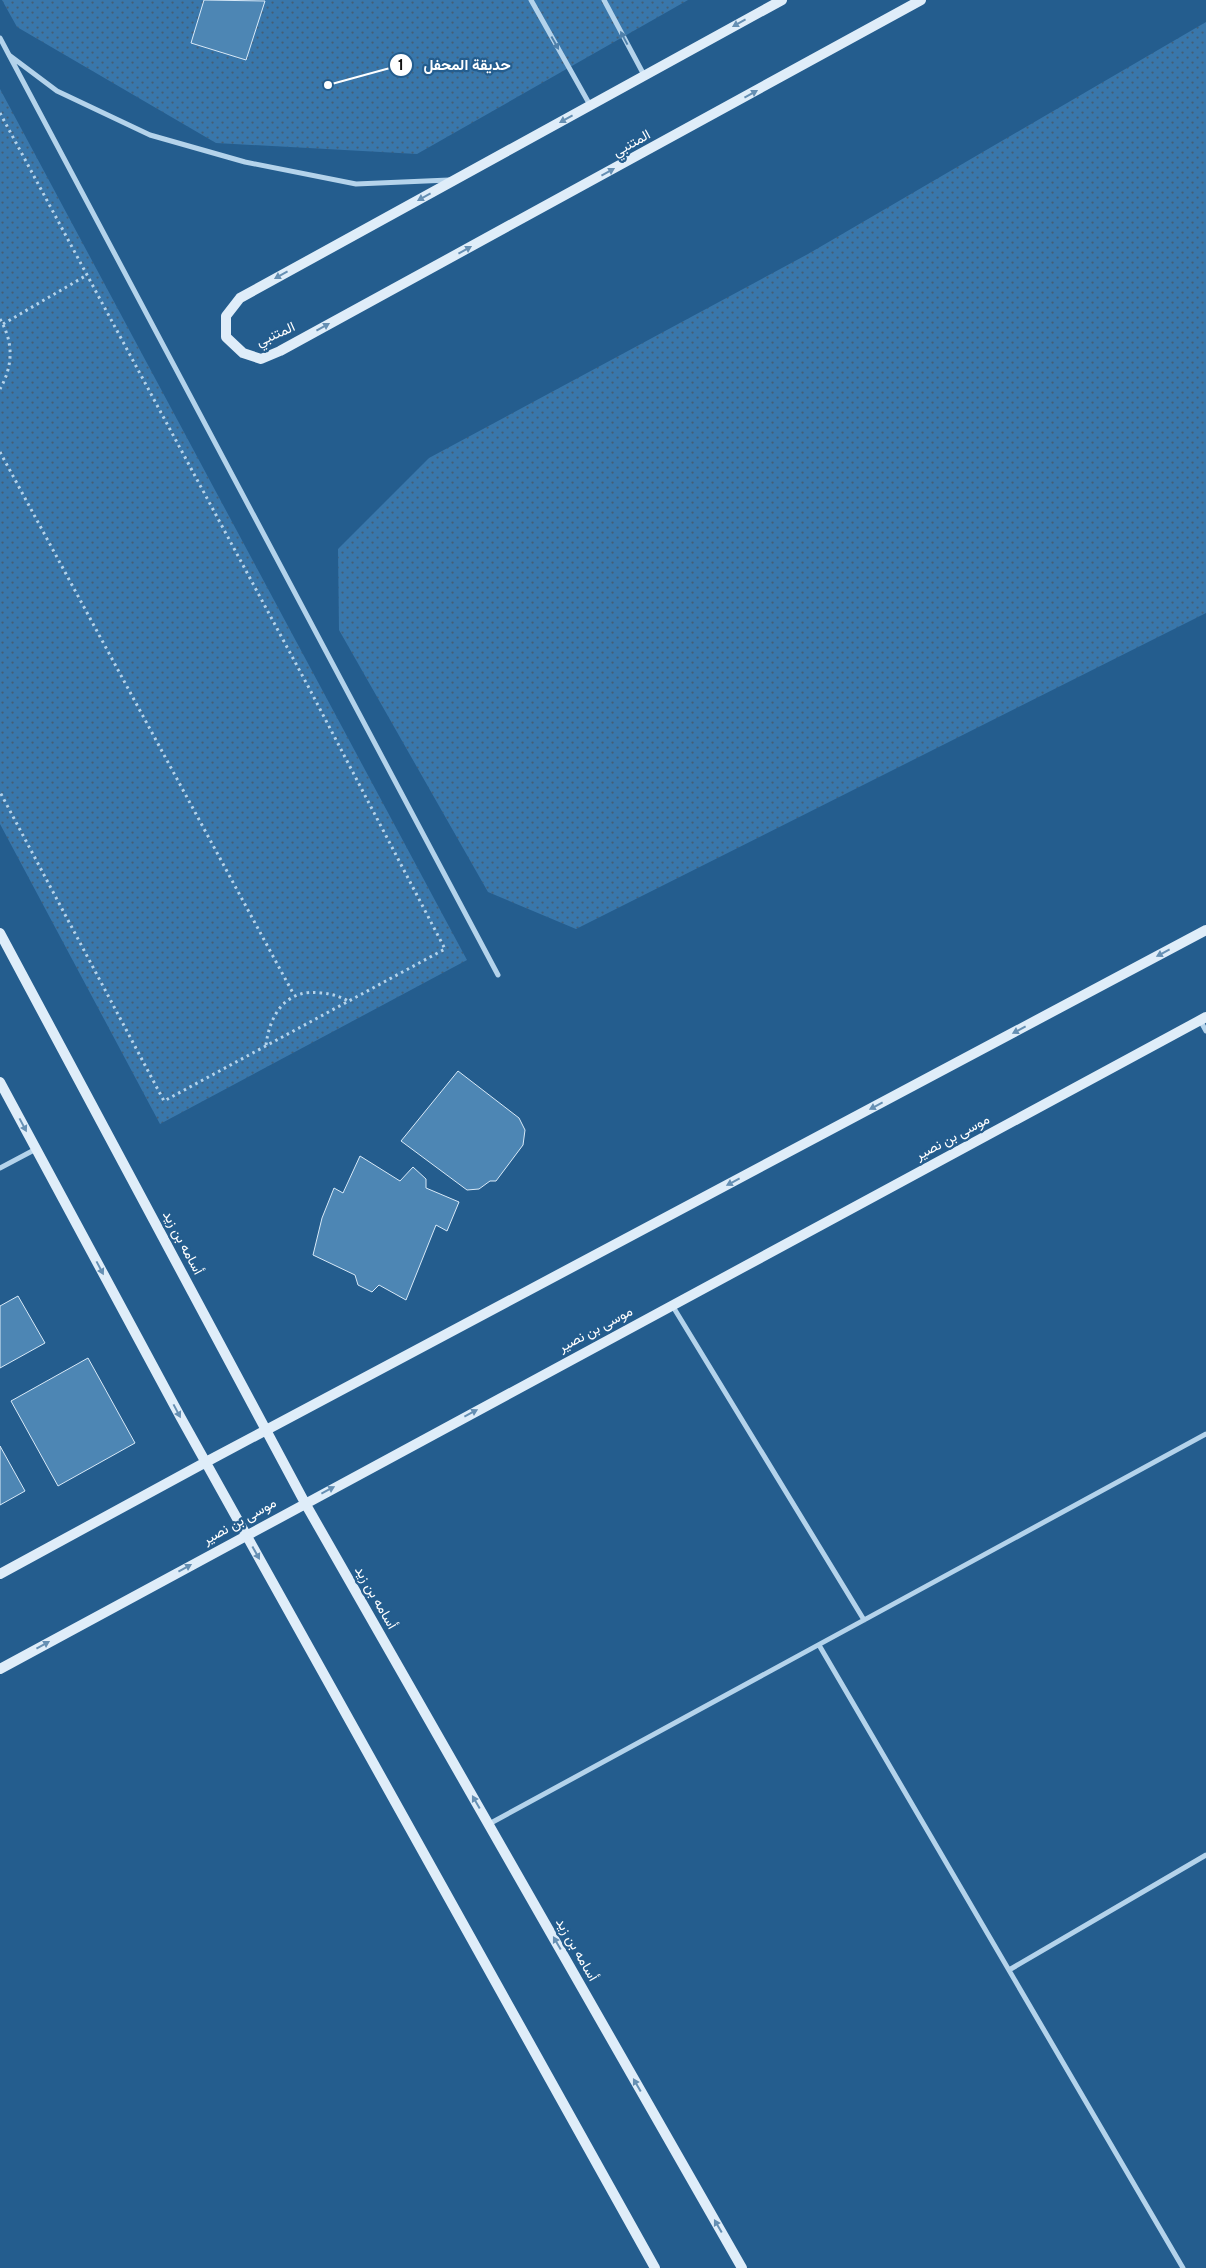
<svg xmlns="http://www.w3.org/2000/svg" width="1206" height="2268" viewBox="0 0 1206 2268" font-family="Overpass,Vazirmatn,sans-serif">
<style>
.park{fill:url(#park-dots)}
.building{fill:#4d86b4;stroke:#d9eaf8}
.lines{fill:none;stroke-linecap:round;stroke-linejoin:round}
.path{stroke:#b4d3eb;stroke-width:3;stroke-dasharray:2.5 4;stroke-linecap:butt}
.street{stroke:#b4d3eb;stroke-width:5}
.secondary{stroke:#dfedf9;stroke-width:10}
.oneway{fill:#658fb3}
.oneway2{fill:#4f80aa}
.labels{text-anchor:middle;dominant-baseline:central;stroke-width:4.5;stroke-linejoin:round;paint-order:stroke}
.street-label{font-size:14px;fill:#fff;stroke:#245d8e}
.leader{fill:none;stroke:#fff;stroke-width:2}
.callout-dot{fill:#fff;stroke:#245d8e;stroke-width:2}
.mark-label{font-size:15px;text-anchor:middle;font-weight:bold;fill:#111}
.callout-label{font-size:15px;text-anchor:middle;font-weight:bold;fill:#fff;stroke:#245d8e;stroke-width:4.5;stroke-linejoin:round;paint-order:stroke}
</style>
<defs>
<pattern id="park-dots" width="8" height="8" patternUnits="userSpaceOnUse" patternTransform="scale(1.25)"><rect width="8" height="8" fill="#3977ab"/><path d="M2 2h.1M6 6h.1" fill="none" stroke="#435f77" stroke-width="1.8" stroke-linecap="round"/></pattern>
</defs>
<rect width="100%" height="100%" fill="#245d8e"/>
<path class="park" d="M2,0H688L417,154L216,143L17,27Z
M1206,22V613L576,929L488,892L339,630L338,549L429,458L808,254Z
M0,89L467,960L160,1124L0,824Z"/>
<path class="building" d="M204,0L265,1L246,60L191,43Z
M458,1071L519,1118L525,1130L523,1145L496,1181H490L479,1189L467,1190L401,1141Z
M360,1156L400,1181L413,1167L426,1179V1188L459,1202L447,1231L436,1225L406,1300L379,1285L372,1292L358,1285L355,1275L313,1255L322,1218L334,1188L343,1193Z
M18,1296L45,1343L0,1368V1306Z
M88,1358L135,1443L58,1486L11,1401Z
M0,1446L25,1491L0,1505Z"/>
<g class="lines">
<path class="path" d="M0,113L309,688L445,949L164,1101L0,792
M0,319C14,343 13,366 0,389
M3,324L87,275
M0,452L294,995
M266,1045C270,1014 286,988 322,993C332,994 339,996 348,1001"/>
<path class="street" d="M531,0L590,105
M604,0L644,75
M0,38L9,55L57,91L150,135L245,162L356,184L449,180
M9,55L498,975
M1200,1020L1206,1031
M0,1168L36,1149
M672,1305L864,1620
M819,1645L1183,2268
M489,1824L1206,1434
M1009,1970L1206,1855"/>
<path class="secondary" d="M782,0L240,298L226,316V337L243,353L261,359L280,351L921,0
M0,933L305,1503L742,2268
M0,1082L181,1418L655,2268
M0,1574L206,1462L1206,930
M0,1669L1206,1017"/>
</g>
<defs><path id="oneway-solid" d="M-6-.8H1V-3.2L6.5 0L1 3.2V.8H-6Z" transform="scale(1.25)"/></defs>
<g class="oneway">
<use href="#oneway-solid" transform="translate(739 23) rotate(151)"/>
<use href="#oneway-solid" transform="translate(751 94) rotate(-29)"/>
<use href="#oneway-solid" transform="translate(566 119) rotate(151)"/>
<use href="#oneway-solid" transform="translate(608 172) rotate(-29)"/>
<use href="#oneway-solid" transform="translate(424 197) rotate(151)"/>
<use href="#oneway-solid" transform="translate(465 250) rotate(-29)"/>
<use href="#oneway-solid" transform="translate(281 275) rotate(151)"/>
<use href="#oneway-solid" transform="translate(323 327) rotate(-29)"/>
<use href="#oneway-solid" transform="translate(1163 953) rotate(152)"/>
<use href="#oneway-solid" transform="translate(1019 1030) rotate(152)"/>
<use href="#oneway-solid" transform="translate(876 1106) rotate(152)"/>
<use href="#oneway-solid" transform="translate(23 1125) rotate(62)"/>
<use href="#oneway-solid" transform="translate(733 1182) rotate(152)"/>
<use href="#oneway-solid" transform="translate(100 1268) rotate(62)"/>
<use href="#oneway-solid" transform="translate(177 1411) rotate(62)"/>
<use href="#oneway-solid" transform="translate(471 1413) rotate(-28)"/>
<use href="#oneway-solid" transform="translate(328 1490) rotate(-28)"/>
<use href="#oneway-solid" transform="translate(256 1553) rotate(61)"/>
<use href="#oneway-solid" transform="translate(185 1568) rotate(-29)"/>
<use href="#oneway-solid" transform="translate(43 1645) rotate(-29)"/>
<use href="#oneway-solid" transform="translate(476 1802) rotate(-120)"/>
<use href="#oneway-solid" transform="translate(557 1943) rotate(-120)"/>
<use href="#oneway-solid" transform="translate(637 2085) rotate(-120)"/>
<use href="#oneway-solid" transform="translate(718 2226) rotate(-120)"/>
</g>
<g class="oneway2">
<use href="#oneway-solid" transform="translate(624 38) rotate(-118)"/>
<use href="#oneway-solid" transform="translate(555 43) rotate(61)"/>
</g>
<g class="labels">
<g class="street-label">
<text transform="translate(632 144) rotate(-29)">المتنبي</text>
<text transform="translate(276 335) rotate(-24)">المتنبي</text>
<text transform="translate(953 1138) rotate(-28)">موسى بن نصير</text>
<text transform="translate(182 1243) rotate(62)">أسامه بن زيد</text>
<text transform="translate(596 1330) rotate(-28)">موسى بن نصير</text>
<text transform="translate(240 1522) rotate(-29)">موسى بن نصير</text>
<text transform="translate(375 1598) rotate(60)">أسامه بن زيد</text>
<text transform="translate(576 1950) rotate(60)">أسامه بن زيد</text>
</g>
</g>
<path class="leader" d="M328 85L401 65"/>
<g class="callout-dot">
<circle cx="328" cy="85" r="5"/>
<circle cx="401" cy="65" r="12"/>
</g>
<g class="mark-label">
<text x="401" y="70">1</text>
</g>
<g class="callout-label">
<text x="467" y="70">حديقة المحفل</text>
</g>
</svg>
